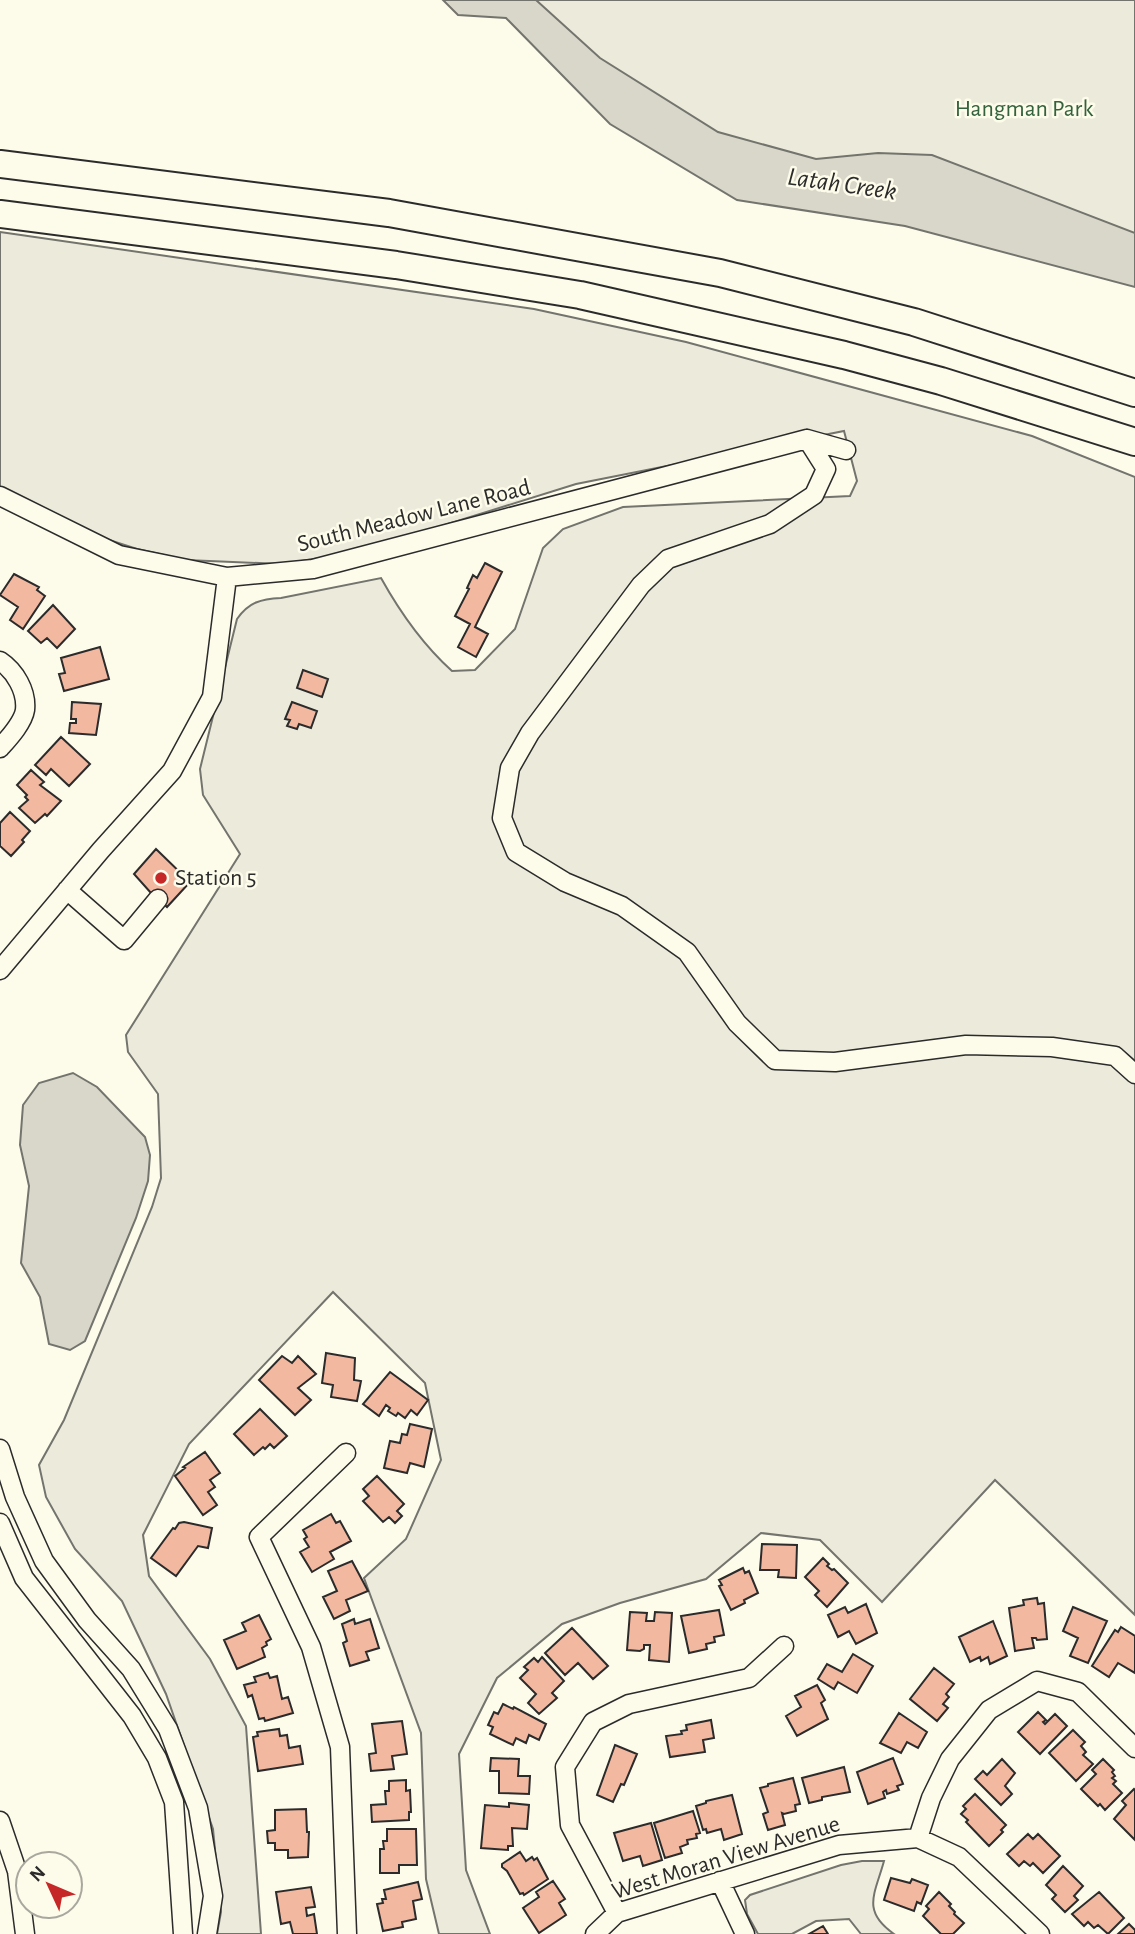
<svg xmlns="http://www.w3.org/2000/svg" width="1135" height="1934" viewBox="0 0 1135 1934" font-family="'Alegreya Sans',sans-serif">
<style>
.green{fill:#ecebdb;stroke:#74746e;stroke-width:2}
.water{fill:#d8d7c9;stroke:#74746e;stroke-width:2}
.building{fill:#f2b8a0;stroke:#2b2b2b;stroke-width:2}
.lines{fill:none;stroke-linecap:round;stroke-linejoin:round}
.minor-casing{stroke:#2b2b2b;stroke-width:21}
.highway-casing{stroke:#2b2b2b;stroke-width:30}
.minor{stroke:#fdfbea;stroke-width:18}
.highway{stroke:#fdfbea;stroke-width:26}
.poi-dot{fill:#c62828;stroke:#fdfbea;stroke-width:2.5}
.labels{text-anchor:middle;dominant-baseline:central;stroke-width:5;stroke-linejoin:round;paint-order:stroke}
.park-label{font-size:24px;fill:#34623c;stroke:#fdfbea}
.street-label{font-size:24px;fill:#2b2b2b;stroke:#fdfbea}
.poi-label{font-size:24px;fill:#2b2b2b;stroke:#fdfbea;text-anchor:start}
.water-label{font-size:26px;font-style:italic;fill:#2b2b2b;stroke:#fdfbea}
</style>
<rect width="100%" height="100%" fill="#fdfbea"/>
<path class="green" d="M513,0H1135V259L742,166Z
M0,232L534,309L686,342L1032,436L1135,477V1615L995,1480L882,1602L820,1540L761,1533L706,1579L620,1603L562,1624L497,1678L459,1754L466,1870L490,1934H439L426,1879L421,1733L364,1578L406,1539L441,1460L425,1383L333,1292L189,1444L143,1535L149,1576L210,1659L246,1726L261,1934H217L221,1912L213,1829L166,1694L122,1601L75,1549L46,1497L39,1465L64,1420L152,1207L161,1178L158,1094L128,1052L126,1035L240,854L203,795L200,769L237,619C249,602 261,599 281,598L381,578C401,614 422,644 452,671L475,670L515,629L543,548L563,529L623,507L850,496L857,481L844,431L576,484L358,552L282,564L186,560L137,549L100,537L0,487Z
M862,1861H884C875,1894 861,1911 894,1934H861L849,1919L816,1921L792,1934H758L747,1914L745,1900L750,1895L841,1865Z"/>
<path class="water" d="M443,0H536L600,58L718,132L816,159L878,153L932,155L1135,233V287L905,226L737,200L610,124L506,18L458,15Z
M73,1073L97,1087L145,1137L150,1155L148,1181L136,1218L85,1341L70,1350L49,1344L40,1297L21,1263L29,1186L20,1145L23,1105L39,1083Z"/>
<path class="building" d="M485,563L502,572L475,627L488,634L476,657L458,647L470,624L455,616L469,589L467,588L473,575L477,578Z
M14,574L39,587L37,590L45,596L23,629L10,620L18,607L0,595Z
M53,605L75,629L57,648L47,638L41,643L28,631Z
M100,647L109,679L64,691L59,674L65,673L61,658Z
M303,670L328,679L322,697L297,688Z
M72,702L101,704L96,735L69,733L70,723H76V719H71Z
M292,702L317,711L311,728L299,724L297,729L287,726L290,720L285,719Z
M61,737L90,764L69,786L51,769L46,775L35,765Z
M31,770L44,782L40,785L61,801L47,816L45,814L35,823L19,808L28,800L25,797L27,795L17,785Z
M10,812L30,831L22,840L24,842L11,856L0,846V823Z
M156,849L190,882L167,907L151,893L134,874Z
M326,1353L355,1358L354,1380L361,1381L357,1401L331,1397L333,1385L322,1383Z
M282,1356L292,1363L298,1356L316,1374L298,1388L311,1400L295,1415L259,1380Z
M390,1372L428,1400L417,1415L411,1410L405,1418L398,1413L396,1416L388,1411L390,1408L386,1405L379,1416L363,1404Z
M260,1409L287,1436L274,1448L270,1444L265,1449L263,1447L254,1455L234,1434Z
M410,1424L432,1429L424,1467L410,1463L407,1473L384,1468L390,1441L400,1443L402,1434L407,1435Z
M205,1452L220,1473L210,1480L215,1487L208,1492L217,1505L203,1515L175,1476L185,1468L183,1467Z
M377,1476L404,1504L397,1511L402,1516L395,1523L389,1517L383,1522L363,1501L369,1496L363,1489Z
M331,1514L336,1523L340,1521L351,1541L330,1552L334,1559L312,1572L300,1552L309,1547L304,1539L307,1537L303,1530Z
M184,1522L212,1528L208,1548L198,1546L176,1576L151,1558L173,1528L175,1529L179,1523Z
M762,1544L797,1545L796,1578L778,1577L779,1570H760Z
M823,1558L829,1564L827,1566L832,1570L834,1569L848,1583L827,1607L815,1595L819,1591L805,1577Z
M352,1561L368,1591L346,1600L350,1611L334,1619L323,1597L337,1591L328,1571Z
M743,1568L745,1573L749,1571L758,1593L744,1600L745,1603L731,1610L719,1586L722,1585L719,1580Z
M1037,1598L1038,1604L1044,1603L1047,1639L1037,1640L1036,1638H1032L1034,1648L1015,1651L1009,1608L1024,1605L1023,1600Z
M866,1604L877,1633L856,1644L849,1631L838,1637L828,1615L845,1607L848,1613Z
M1073,1607L1107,1621L1088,1663L1070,1656L1078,1638L1063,1631Z
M719,1610L724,1635L714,1637L715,1642L706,1644L707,1649L689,1653L681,1616Z
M630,1612L647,1613L646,1621H654L655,1612L672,1613L669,1662L649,1660L650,1645H644V1649L640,1651L627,1650Z
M259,1615L271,1639L266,1642L267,1645L262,1648L265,1657L237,1669L224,1640L246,1631L242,1623Z
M354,1619L355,1624L370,1619L379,1648L366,1652L369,1660L350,1666L343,1643L347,1641L342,1624Z
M993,1621L1007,1656L990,1664L988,1657L981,1661L980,1657L970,1662L959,1637Z
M1121,1627L1135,1636V1673L1118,1663L1109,1677L1092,1666L1115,1630L1118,1632Z
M572,1628L608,1666L593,1679L578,1663L565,1675L545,1653Z
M853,1654L873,1666L857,1693L838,1682L834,1689L818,1679L827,1664L842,1672Z
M542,1657L564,1681L552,1693L557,1698L539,1714L528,1703L536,1694L520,1678L528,1670L524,1667L534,1658L538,1662Z
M934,1668L954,1684L946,1694L949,1697L943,1704L948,1708L937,1721L910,1699Z
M268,1673L270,1678L277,1676L282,1699L288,1697L293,1713L265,1721L264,1718L259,1719L252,1695L248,1697L244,1685L256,1682L254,1677Z
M817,1685L825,1700L821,1703L828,1719L797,1736L786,1716L801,1707L795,1696Z
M503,1704L513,1709L514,1707L546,1724L539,1740L529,1735L526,1743L516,1738L513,1745L490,1734L493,1727L488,1725L494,1712L498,1714Z
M1038,1712L1046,1720L1043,1722L1045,1724L1055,1714L1067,1726L1040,1754L1018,1732Z
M899,1713L927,1732L918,1748L907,1742L901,1753L880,1743Z
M711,1720L714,1738L703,1740L705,1752L670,1757L666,1736L682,1734L681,1731L687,1730L686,1725Z
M402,1721L407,1754L392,1756L394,1769L371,1771L369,1754L376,1753L372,1724Z
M279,1729L280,1736L287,1735L289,1748L300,1746L303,1764L258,1771L253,1737L258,1736L257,1732Z
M1073,1730L1085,1742L1081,1746L1086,1752L1083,1755L1093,1764L1076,1781L1049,1753Z
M615,1745L637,1754L624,1785L621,1784L613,1802L597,1795Z
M491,1758L519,1759L518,1776H530L529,1794L499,1793V1771H490Z
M893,1758L903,1784L897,1786L899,1790L887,1794L886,1790L883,1792L885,1798L868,1804L857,1772Z
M1002,1759L1015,1773L1005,1786L1012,1794L1001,1805L975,1779L983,1771L987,1775Z
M1103,1759L1114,1770L1112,1772L1115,1776L1112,1778L1116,1781L1113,1784L1122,1793L1105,1810L1100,1804L1098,1806L1081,1789L1096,1774L1092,1770Z
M844,1767L850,1792L822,1797V1800L809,1803L802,1778Z
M793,1778L800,1804L795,1805L796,1811L784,1814L782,1813L785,1825L768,1830L763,1814L768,1812L760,1788L768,1786V1784Z
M406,1780V1791L410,1790L411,1812H409V1820L372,1822L371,1805L386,1804L385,1791H389V1781Z
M1134,1789L1135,1790V1840L1114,1819L1126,1805L1122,1801Z
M975,1794L1006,1825L1001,1830L1003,1832L989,1846L966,1822L968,1820L961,1814L966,1809L963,1806Z
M732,1795L742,1834L724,1840L721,1829L707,1833L706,1829L703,1830L696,1806L706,1803V1801Z
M509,1803L529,1805L527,1829L512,1828L513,1846H508V1850L481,1848L485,1805L509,1807Z
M306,1809L307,1832H309L308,1857L288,1858V1850H275V1843H268L267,1831L275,1830V1810Z
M693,1811L700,1833L696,1834L697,1838L687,1840L688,1844L680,1847L682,1853L665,1858L654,1823Z
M651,1823L662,1860L643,1866L640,1856L623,1861L614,1833Z
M387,1829H416L417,1865H399V1873H380V1849H384L383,1841H387Z
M1028,1834L1033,1839L1038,1834L1060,1856L1043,1873L1033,1863L1030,1866L1024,1861L1019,1866L1007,1854Z
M520,1852L526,1861L532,1857L534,1860L537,1858L548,1879L524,1895L523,1893L520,1894L507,1871L502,1867V1864Z
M1063,1866L1083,1886L1074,1896L1078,1900L1065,1912L1052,1899L1056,1895L1046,1885Z
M891,1878L910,1883L912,1879L928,1885L921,1904L917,1902L914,1911L884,1900Z
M553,1881L565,1899L559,1903L566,1915L539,1933L523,1908L539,1897L536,1892Z
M418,1882L422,1899L413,1901L416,1919L402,1922L403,1927L383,1931L377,1904L383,1903L382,1899H386L384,1890Z
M311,1887L315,1907L306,1908L307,1916L314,1914L317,1934H293L290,1922L281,1924L276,1892Z
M939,1892L951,1904L949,1906L955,1912L954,1914L964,1923L953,1934H941L923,1916L929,1909L926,1906Z
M1099,1892L1124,1918L1108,1934L1098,1925L1094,1928L1088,1922L1084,1926L1072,1914Z
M1129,1924L1135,1930V1934H1118Z
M823,1926L828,1934H809Z"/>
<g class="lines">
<defs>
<path id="minor" d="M807,439L826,469L814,495L770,524L668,559L641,585L530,733L510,768L502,818L516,852L565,882L622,906L687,952L737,1023L775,1060L835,1062L966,1045L1052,1047L1115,1056L1135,1074
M0,496L119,555L227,577L313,569L807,439L846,450
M0,661C15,671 27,691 25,710C23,723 8,739 0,748
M67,890L124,940L158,899
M0,970L101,850L172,771L212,697L227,577
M0,1449L15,1497L44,1561L87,1620L131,1669L168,1729L198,1808L213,1896L207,1934
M346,1453L259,1537L311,1647L340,1747L347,1934
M0,1523L24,1578L132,1716L157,1758L174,1802L183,1934
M0,1821L17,1871L25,1934
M918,1838L931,1798L950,1759L989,1710L1037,1681L1078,1692L1135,1748
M720,1881L745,1934
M617,1913L570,1825L565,1767L593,1722L629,1704L749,1678L784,1646
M595,1934L617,1913L839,1845L918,1838L959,1857L1040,1934"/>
<path id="highway" d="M0,164L389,213L720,273L914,322L1135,393
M0,214L396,265L580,295L844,355L941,381L1135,442"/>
</defs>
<use href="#minor" class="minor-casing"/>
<use href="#highway" class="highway-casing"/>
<use href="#minor" class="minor"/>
<use href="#highway" class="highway"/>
</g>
<circle class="poi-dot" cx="161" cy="878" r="7"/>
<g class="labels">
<g class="park-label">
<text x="1024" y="109">Hangman Park</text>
</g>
<g class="street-label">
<text transform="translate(414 516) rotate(-14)">South Meadow Lane Road</text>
<text transform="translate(726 1858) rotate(-17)">West Moran View Avenue</text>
</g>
<g class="poi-label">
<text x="175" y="878">Station 5</text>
</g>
<g class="water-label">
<text transform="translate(842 184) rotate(8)">Latah Creek</text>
</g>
</g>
<g transform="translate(49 1885) rotate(314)"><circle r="33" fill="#fdfbea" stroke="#a9a89e" stroke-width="2"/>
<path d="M0-5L12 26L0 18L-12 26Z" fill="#c62828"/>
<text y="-10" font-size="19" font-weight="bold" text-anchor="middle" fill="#2b2b2b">N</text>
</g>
</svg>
